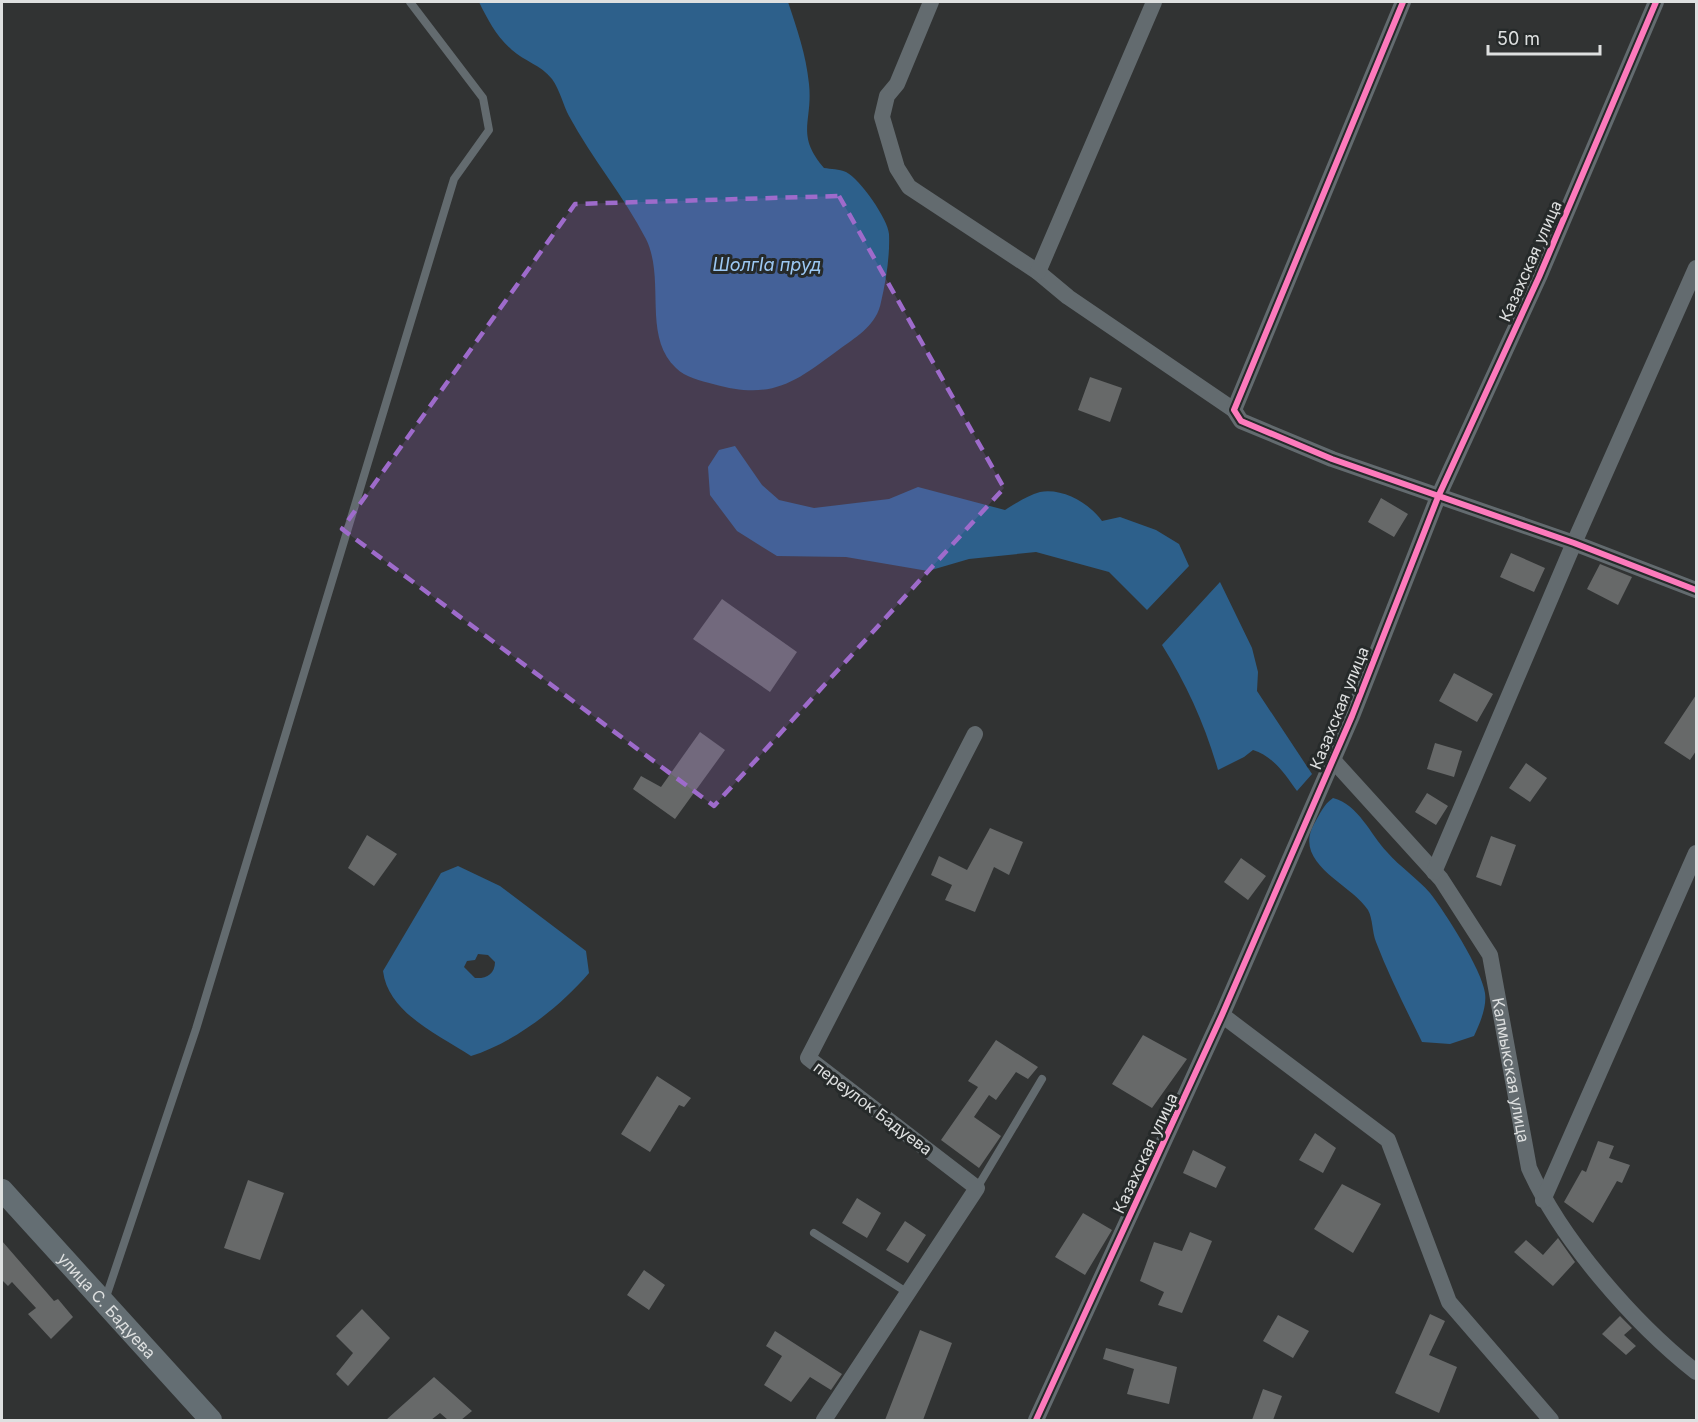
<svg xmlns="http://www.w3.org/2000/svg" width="1698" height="1422" viewBox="0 0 1698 1422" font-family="Inter,sans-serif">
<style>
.water{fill:#2d608b;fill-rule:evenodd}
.building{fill:#676969}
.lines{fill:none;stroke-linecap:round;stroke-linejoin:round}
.lane{stroke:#636b6f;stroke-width:8}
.street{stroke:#636b6f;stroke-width:16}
.secondary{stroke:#646e73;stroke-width:22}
.cycleway-casing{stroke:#262a2a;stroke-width:10}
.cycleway{stroke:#fd7abc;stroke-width:6}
.marked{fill:#9e6bcb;fill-opacity:0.2;stroke:#9e6bcb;stroke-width:4.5;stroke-dasharray:12 8;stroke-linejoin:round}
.labels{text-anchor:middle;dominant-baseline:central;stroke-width:6;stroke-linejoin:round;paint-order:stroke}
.street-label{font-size:16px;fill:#dee0e0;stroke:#262a2a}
.water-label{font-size:18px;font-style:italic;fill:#9cc8f3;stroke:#262a2a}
</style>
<rect width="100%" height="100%" fill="#313333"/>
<path class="water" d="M479,2H788C797,29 806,54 809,84C813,122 795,134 824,168C831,169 839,169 846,172C860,179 888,219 889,234C890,256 886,281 881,302C877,324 858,336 841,348C795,382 773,401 713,384C701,381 685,377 676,368C642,336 666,280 646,239C624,196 592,159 569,116C563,105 560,90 552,79C541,65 524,61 512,50C496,36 488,20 479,2Z
M735,446L762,485L779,500L814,508L889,499L918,487L1005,510C1015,504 1028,495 1040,492C1063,488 1089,503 1102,521L1120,517L1156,530L1179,544L1189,566L1147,610L1109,572L1036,552L969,559L928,571L846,557L777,556L737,531L710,495L708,467L719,450Z
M1220,582L1252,648L1258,672L1257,691L1312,774L1297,791C1284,773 1274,757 1253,750L1244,757L1218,770C1205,725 1187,685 1162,645Z
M1333,798C1359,805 1370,834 1387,852C1400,867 1417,878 1430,893C1445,912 1482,970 1485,993C1487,1007 1480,1023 1474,1036L1450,1044L1422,1042C1406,1009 1389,976 1376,942C1372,932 1373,919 1368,910C1352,884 1292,864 1314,824C1320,814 1323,805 1333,798Z
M458,866L500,886L586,951L589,973C559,1008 515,1042 471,1056C439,1035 388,1013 383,971L441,873ZM478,954L488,955L495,962C495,974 486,979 475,978L464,967L467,961L475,960Z"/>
<path class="building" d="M1090,377L1122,388L1110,422L1078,410Z
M1381,498L1408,514L1394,537L1368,522Z
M1511,553L1545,568L1534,592L1500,577Z
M1600,564L1632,577L1618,605L1587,589Z
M722,599L797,652L770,692L693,639Z
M1454,673L1493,694L1477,722L1439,701Z
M1696,695V751L1690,760L1664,743Z
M700,732L725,750L675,819L633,789L641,776L661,787Z
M1435,743L1462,751L1454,777L1427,769Z
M1526,763L1547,778L1530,802L1509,788Z
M1427,793L1448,806L1436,825L1415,812Z
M990,828L1023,842L1009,875L994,867L975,912L945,900L952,885L931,875L939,856L967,870Z
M367,835L397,854L374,886L348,868Z
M1491,836L1516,845L1501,886L1476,877Z
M1241,858L1266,876L1248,900L1224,882Z
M1143,1035L1187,1059L1152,1108L1112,1084Z
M996,1040L1038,1067L1028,1079L1016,1072L996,1100L989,1095L974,1117L1001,1136L979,1168L941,1140L978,1087L968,1081Z
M657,1076L691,1098L684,1107L679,1105L650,1152L621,1134Z
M1315,1133L1336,1148L1323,1173L1299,1160Z
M1598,1141L1614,1146L1609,1158L1630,1165L1622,1183L1617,1181L1593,1223L1564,1202L1582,1170L1586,1172Z
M1193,1150L1226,1167L1216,1188L1183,1173Z
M248,1180L284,1193L260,1260L224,1248Z
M1342,1184L1381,1204L1353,1253L1314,1229Z
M857,1198L881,1213L867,1238L842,1223Z
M1083,1213L1112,1230L1085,1275L1055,1257Z
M905,1221L926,1235L908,1263L886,1250Z
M1190,1232L1212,1241L1182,1313L1158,1305L1164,1292L1140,1281L1154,1242L1182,1251Z
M1558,1238L1575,1262L1553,1286L1514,1252L1526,1240L1543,1255Z
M2,1241L54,1301L58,1299L73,1317L51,1339L28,1314L36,1308L12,1282L8,1286L2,1280Z
M644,1270L665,1285L649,1310L627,1295Z
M362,1309L390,1338L348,1386L336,1374L353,1353L336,1336Z
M1430,1314L1445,1321L1429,1355L1457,1367L1439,1413L1395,1393Z
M1278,1315L1309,1331L1293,1358L1263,1341Z
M1620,1316L1632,1328L1624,1335L1636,1346L1626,1355L1602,1334Z
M920,1330L952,1343L923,1420H885Z
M775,1331L842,1374L831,1390L810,1377L791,1402L764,1385L782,1356L766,1346Z
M1106,1348L1177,1367L1169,1404L1127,1394L1134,1369L1103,1359Z
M434,1377L472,1411L461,1420H448L440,1413L431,1420H386Z
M1263,1389L1282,1396L1273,1420H1252Z"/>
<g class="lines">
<path class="lane" d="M977,1188L1042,1079
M814,1233L908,1293
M105,1300L196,1029L454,179L489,130L483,98L410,2"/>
<g class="street">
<path d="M931,2L897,84L887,96L882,117L897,168L909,187L1038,272L1068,297L1234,410"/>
<path d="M1403,2L1234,410L1241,421L1332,459L1574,543L1696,590"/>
<path d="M1038,272L1154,2"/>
<path id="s1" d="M1333,760L1441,879L1490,955L1529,1168C1561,1240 1634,1323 1696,1372"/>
<path d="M1434,872L1574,543L1696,268"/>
<path d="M1222,1015L1388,1140L1449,1302L1551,1420"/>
<path d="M1543,1200L1696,853"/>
<path d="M824,1420L977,1188L808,1058L975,734"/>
<path d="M1036,1420L1222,1015L1352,716L1438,497L1539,277L1656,2"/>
</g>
<path class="secondary" id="s2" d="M2,1190L211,1420"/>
<defs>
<path id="cycleway" d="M1403,2L1234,410L1241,421L1332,459L1574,543L1696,590
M1036,1420L1222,1015L1352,716L1438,497L1539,277L1656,2"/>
</defs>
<use href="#cycleway" class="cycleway-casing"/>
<use href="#cycleway" class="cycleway"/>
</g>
<path class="marked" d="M839,196L1004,488L714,806L342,529L575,204Z"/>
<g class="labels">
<g class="street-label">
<text transform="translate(1530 261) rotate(-66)">Казахская улица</text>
<text transform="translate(1339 708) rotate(-68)">Казахская улица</text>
<text stroke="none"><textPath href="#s1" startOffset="368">Калмыкская улица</textPath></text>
<text transform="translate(873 1108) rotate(37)">переулок Бадуева</text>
<text transform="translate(1145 1153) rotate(-65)">Казахская улица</text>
<text stroke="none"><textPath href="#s2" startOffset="156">улица С. Бадуева</textPath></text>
</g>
<g class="water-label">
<text x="767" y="264">ШолгIа пруд</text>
</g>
</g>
<rect width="1698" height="1422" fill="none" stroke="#dee0e0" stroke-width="6"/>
<path d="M1488 45v9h112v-9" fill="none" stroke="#dee0e0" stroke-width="3"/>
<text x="1497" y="45" font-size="18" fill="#dee0e0" stroke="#262a2a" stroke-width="4.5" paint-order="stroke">50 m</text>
</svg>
